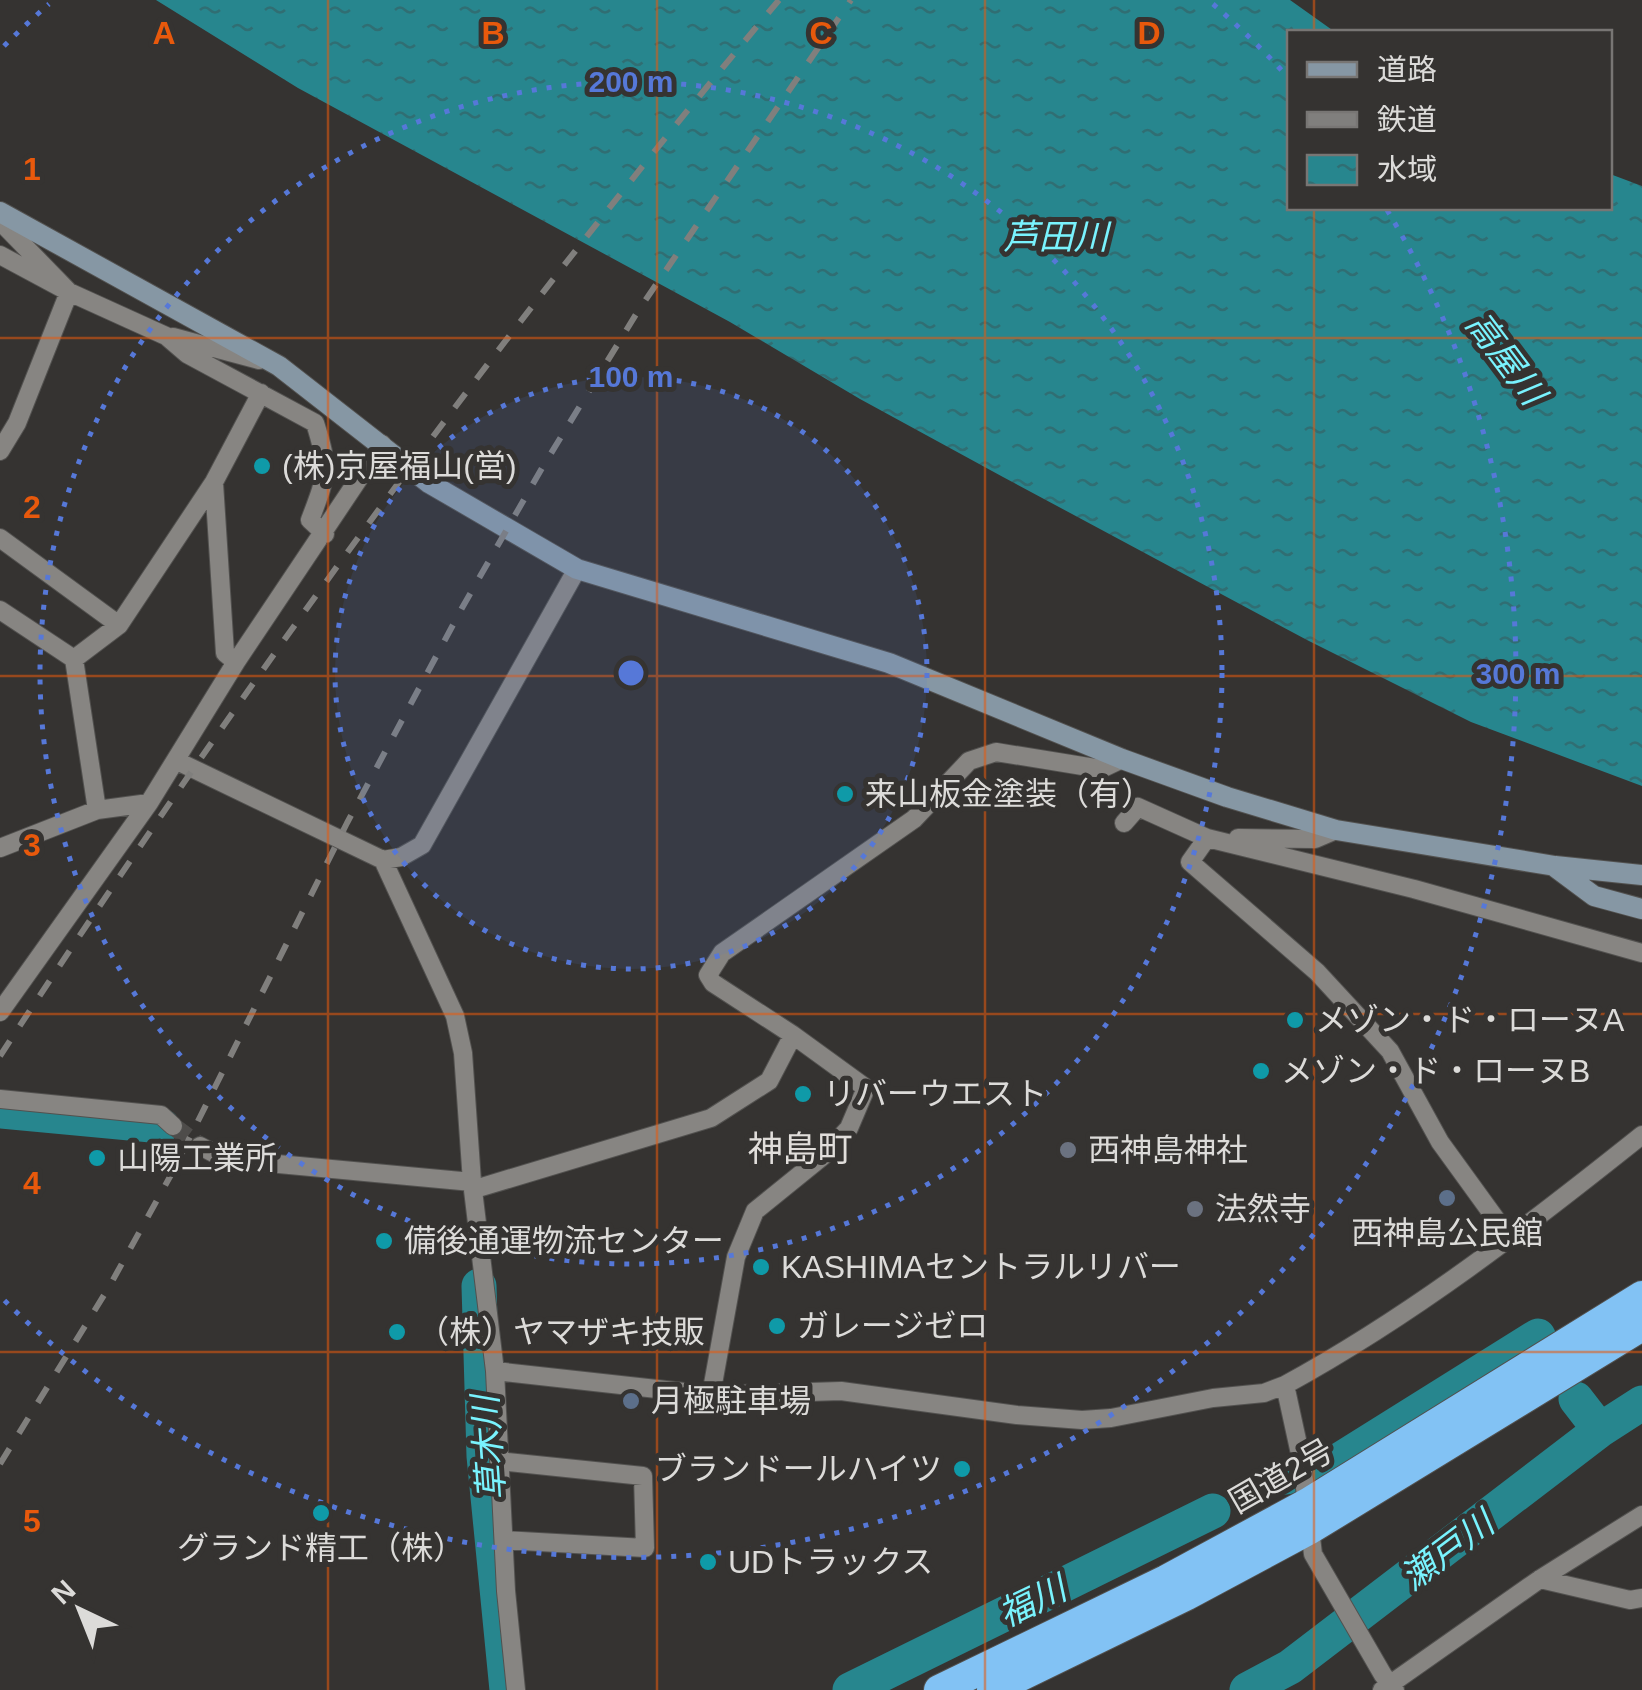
<svg xmlns="http://www.w3.org/2000/svg" width="1642" height="1690" viewBox="0 0 1642 1690" font-family="Helvetica,'Noto Sans JP',sans-serif">
<style>
.water{fill:url(#water-ripples)}
.lines{fill:none;stroke-linecap:round;stroke-linejoin:round}
.river{stroke:#27868e;stroke-width:35}
.street-tunnel{stroke:#4e4c4a;stroke-width:18;stroke-dasharray:18 9;stroke-linecap:butt}
.street-casing{stroke:#52514f;stroke-width:20}
.secondary-casing{stroke:#52514f;stroke-width:22}
.highway-casing{stroke:#52514f;stroke-width:32}
.street{stroke:#878582;stroke-width:18}
.secondary{stroke:#8697a4;stroke-width:20}
.highway{stroke:#82c2f4;stroke-width:30}
.rail{stroke:#807f7d;stroke-width:6;stroke-dasharray:18 18;stroke-linecap:butt}
.grid{fill:none;stroke:#e8590c;stroke-width:2.5;stroke-opacity:0.55}
.ring{fill:none;stroke:#5678d8;stroke-width:5;stroke-dasharray:5 10}
.culture-dot{fill:#0f9aa8;stroke:#353331;stroke-width:4}
.worship-dot{fill:#6b7280;stroke:#353331;stroke-width:4}
.service-dot{fill:#5c6f8a;stroke:#353331;stroke-width:4}
.labels{text-anchor:middle;dominant-baseline:central;stroke-width:10;stroke-linejoin:round;paint-order:stroke}
.poi-label{font-size:32px;fill:#dcdbd9;stroke:#353331;text-anchor:start}
.street-label{font-size:32px;fill:#dcdbd9;stroke:#353331}
.water-label{font-size:35px;font-style:italic;fill:#79f3fe;stroke:#353331}
.neighbourhood-label{font-size:35px;fill:#e1dedb;stroke:#353331}
.grid-label{font-size:32px;text-anchor:middle;font-weight:bold;fill:#e8590c;stroke:#353331;stroke-width:10;stroke-linejoin:round;paint-order:stroke}
.centre{fill:#5678d8;stroke:#353331;stroke-width:5}
.ring-label{font-size:30px;text-anchor:middle;font-weight:bold;fill:#5678d8;stroke:#353331;stroke-width:10;stroke-linejoin:round;paint-order:stroke}
</style>
<defs>
<pattern id="water-ripples" width="26" height="14" patternUnits="userSpaceOnUse" patternTransform="scale(2.5)"><rect width="26" height="14" fill="#27868e"/><path d="M2 4q2-2 4 0t4 0M15 11q2-2 4 0t4 0" fill="none" stroke="#306e73"/></pattern>
</defs>
<rect width="100%" height="100%" fill="#353331"/>
<path class="water" d="M156,0H1290L1335,32H1290V208H1610V174L1642,186V786L1471,722L1307,640L1003,477L860,399L730,322L298,88Z"/>
<g class="lines">
<path class="river" d="M0,1111L162,1126
M479,1286L484,1456L507,1690
M1576,1399L1600,1430
M1287,1477L1325,1469L1538,1336L1542,1344
M850,1690L1213,1511
M1247,1690L1290,1667L1600,1430L1642,1403"/>
<path class="street-tunnel" d="M173,1126L200,1146"/>
<defs>
<path id="street" d="M0,221L69,292L17,423L0,451
M0,255L69,292L166,336L187,354L315,423C330,470 327,475 310,520L325,534
M173,337L259,360
M214,483L225,653L236,662
M0,538L119,625
M0,610L74,659L97,810
M74,659L119,625L214,482L261,393
M177,761L383,860L401,857L422,845L577,569
M1124,823L1138,807L1207,838L1414,889L1642,953
M1207,838L1190,862L1317,972L1390,1051L1440,1142L1511,1240
M1238,838L1315,839L1336,830
M0,848L97,810L149,803
M383,860L455,1016L463,1053L472,1182
M0,1012L149,803L236,662L382,444
M0,1099L161,1115L173,1126
M200,1146L225,1159L472,1182L495,1371L506,1591L516,1690
M475,1189L711,1118L769,1081L793,1035L713,983L708,975L722,953L914,819L969,761L996,752L1101,769L1122,759
M495,1371L711,1395L841,1391L1017,1415L1082,1420L1111,1418L1213,1398L1264,1393L1285,1385
M711,1395L736,1257L755,1211L823,1156L849,1128L866,1088L793,1035
M499,1461L643,1476L645,1548L504,1540
M1540,1579L1630,1600L1642,1598
M1382,1690L1540,1579L1642,1515
M1395,1690L1383,1675L1313,1554L1302,1463L1285,1385C1413,1315 1528,1226 1642,1135"/>
<path id="secondary" d="M0,212L279,366L429,483L577,569L889,663L1122,759L1227,797L1336,830L1555,866L1642,875
M1555,867L1594,896L1642,909"/>
<path id="highway" d="M939,1690L1166,1580L1308,1503L1642,1296
M992,1690L1187,1595L1310,1529L1642,1326"/>
</defs>
<use href="#street" class="street-casing"/>
<use href="#secondary" class="secondary-casing"/>
<use href="#highway" class="highway-casing"/>
<use href="#street" class="street"/>
<use href="#secondary" class="secondary"/>
<use href="#highway" class="highway"/>
<path class="rail" d="M0,1056C240,689 497,336 779,0
M0,1464L109,1287L172,1173L347,823L462,608L542,468L638,311L851,0"/>
</g>
<path class="grid" d="M328,0V1690M657,0V1690M985,0V1690M1314,0V32M1314,208V1690M0,338H1642M0,676H1642M0,1014H1642M0,1352H1642"/>
<circle cx="631" cy="673" r="296" fill="#5678d8" fill-opacity=".12"/>
<g class="ring">
<circle cx="631" cy="673" r="296"/>
<circle cx="631" cy="673" r="591"/>
<path d="M4 46A887 887 0 0 1 49 4M1213 4A887 887 0 0 1 1285 74M1387 210A887 887 0 0 1 4 1300"/>
</g>
<g class="culture-dot">
<circle cx="262" cy="466" r="10"/>
<circle cx="845" cy="794" r="10"/>
<circle cx="1295" cy="1020" r="10"/>
<circle cx="1261" cy="1071" r="10"/>
<circle cx="803" cy="1094" r="10"/>
<circle cx="97" cy="1158" r="10"/>
<circle cx="384" cy="1241" r="10"/>
<circle cx="761" cy="1267" r="10"/>
<circle cx="777" cy="1326" r="10"/>
<circle cx="397" cy="1332" r="10"/>
<circle cx="962" cy="1469" r="10"/>
<circle cx="321" cy="1513" r="10"/>
<circle cx="708" cy="1562" r="10"/>
</g>
<g class="worship-dot">
<circle cx="1068" cy="1150" r="10"/>
<circle cx="1195" cy="1209" r="10"/>
</g>
<g class="service-dot">
<circle cx="1447" cy="1198" r="10"/>
<circle cx="631" cy="1401" r="10"/>
</g>
<g class="labels">
<g class="poi-label">
<text x="282" y="466">(株)京屋福山(営)</text>
<text x="865" y="794">来山板金塗装（有）</text>
<text x="1315" y="1020">メゾン・ド・ローヌA</text>
<text x="1281" y="1071">メゾン・ド・ローヌB</text>
<text x="823" y="1094">リバーウエスト</text>
<text x="1088" y="1150">西神島神社</text>
<text x="117" y="1158">山陽工業所</text>
<text x="1215" y="1209">法然寺</text>
<text x="1447" y="1233" text-anchor="middle">西神島公民館</text>
<text x="404" y="1241">備後通運物流センター</text>
<text x="781" y="1267">KASHIMAセントラルリバー</text>
<text x="797" y="1326">ガレージゼロ</text>
<text x="417" y="1332">（株）ヤマザキ技販</text>
<text x="651" y="1401">月極駐車場</text>
<text x="942" y="1469" text-anchor="end">ブランドールハイツ</text>
<text x="321" y="1548" text-anchor="middle">グランド精工（株）</text>
<text x="728" y="1562">UDトラックス</text>
</g>
<g class="street-label">
<text transform="translate(1281 1476) rotate(-30)">国道2号</text>
</g>
<g class="water-label">
<text x="1056" y="236">芦田川</text>
<text transform="translate(1506 358) rotate(53)">高屋川</text>
<text transform="translate(488 1448) rotate(-94)">草木川</text>
<text transform="translate(1447 1550) rotate(-37)">瀬戸川</text>
<text transform="translate(1032 1601) rotate(-26)">福川</text>
</g>
<g class="neighbourhood-label">
<text x="800" y="1148">神島町</text>
</g>
</g>
<g class="grid-label">
<text x="164" y="44">A</text>
<text x="493" y="44">B</text>
<text x="821" y="44">C</text>
<text x="1149" y="44">D</text>
<text x="32" y="180">1</text>
<text x="32" y="518">2</text>
<text x="32" y="856">3</text>
<text x="32" y="1194">4</text>
<text x="32" y="1532">5</text>
</g>
<circle cx="631" cy="673" r="15" class="centre"/>
<g class="ring-label">
<text x="631" y="92">200 m</text>
<text x="631" y="387">100 m</text>
<text x="1518" y="684">300 m</text>
</g>
<rect x="1287" y="30" width="325" height="180" fill="#353331" stroke="#787674" stroke-width="2.5"/>
<rect x="1307" y="62" width="50" height="15" fill="#8697a4" stroke="#787674" stroke-width="2.5"/>
<text x="1377" y="80" font-size="30" fill="#dcdbd9">道路</text>
<rect x="1307" y="112" width="50" height="15" fill="#807f7d" stroke="#787674" stroke-width="2.5"/>
<text x="1377" y="130" font-size="30" fill="#dcdbd9">鉄道</text>
<rect x="1307" y="155" width="50" height="30" fill="url(#water-ripples)" stroke="#787674" stroke-width="2.5"/>
<text x="1377" y="180" font-size="30" fill="#dcdbd9">水域</text>
<g transform="translate(80 1610) rotate(317)" stroke="#353331" stroke-width="8" paint-order="stroke">
<path d="M0-8L18 38L0 25L-18 38Z" fill="#dcdbd9"/>
<text y="-15" font-size="28" font-weight="bold" text-anchor="middle" fill="#dcdbd9">N</text>
</g>
</svg>
